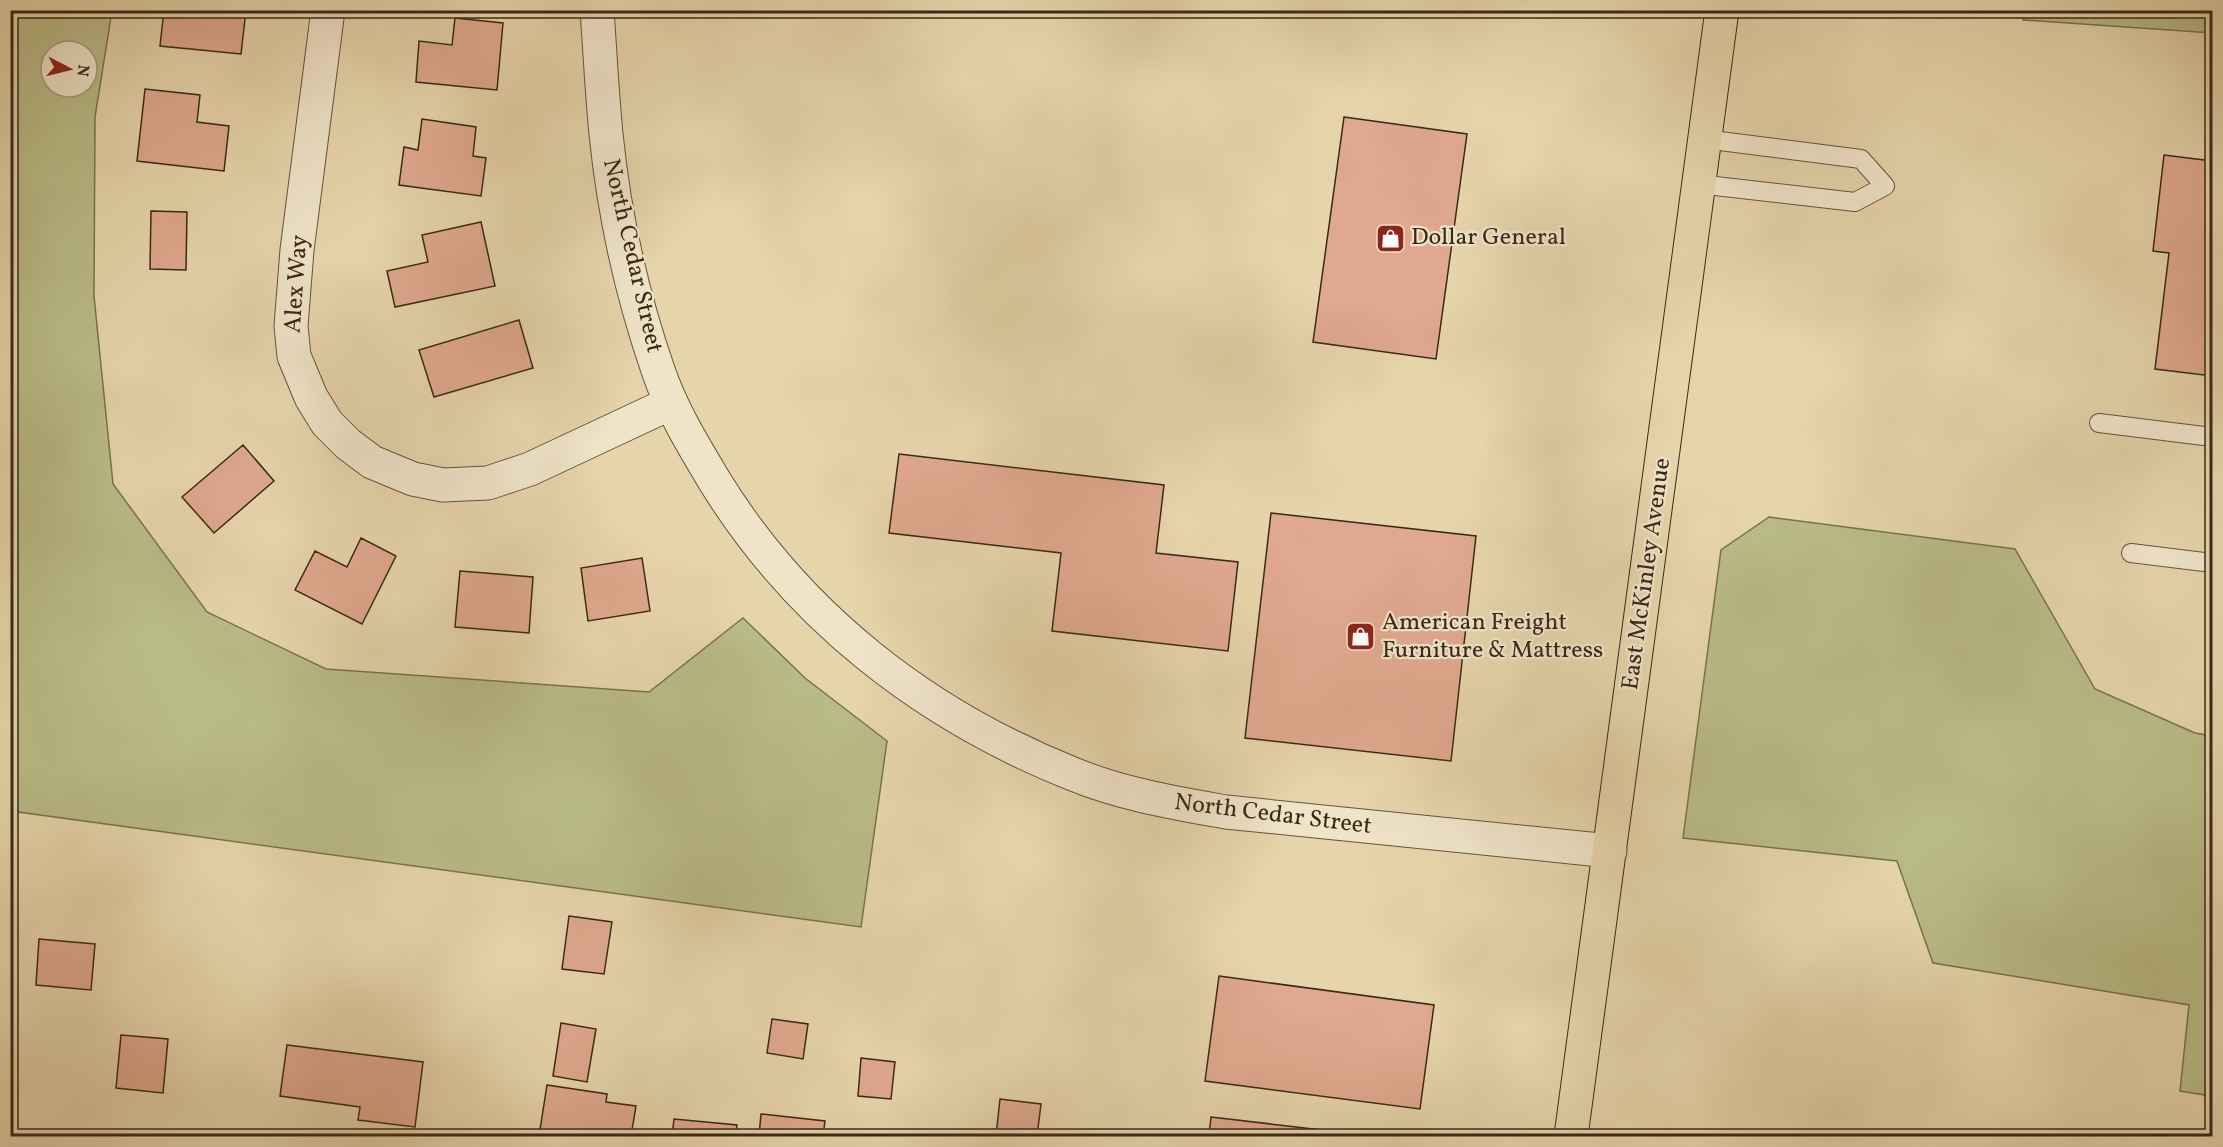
<svg xmlns="http://www.w3.org/2000/svg" width="2223" height="1147" viewBox="0 0 2223 1147" font-family="Vollkorn,serif">
<style>
.green{fill:#b9bb86;stroke:#7a724f;stroke-width:1.5;fill-rule:evenodd}
.building{fill:#dfa88f;stroke:#3a2918;stroke-width:1.5}
.lines{fill:none;stroke-linecap:round;stroke-linejoin:round}
.service-casing{stroke:#65543d;stroke-width:20}
.minor-casing{stroke:#65543d;stroke-width:35}
.tertiary-casing{stroke:#65543d;stroke-width:35}
.primary-casing{stroke:#3a2918;stroke-width:35}
.service{stroke:#efe3c8;stroke-width:18}
.minor{stroke:#efe3c8;stroke-width:33}
.tertiary{stroke:#efe3c8;stroke-width:33}
.primary{stroke:#e6d4ab;stroke-width:33}
.labels{text-anchor:middle;dominant-baseline:central;stroke-width:4.5;stroke-linejoin:round;paint-order:stroke}
.poi-label{font-size:24px;fill:#3a2918;stroke:#efe3c8;text-anchor:start}
.street-label{font-size:24px;fill:#3a2918;stroke:#efe3c8}
</style>
<rect width="100%" height="100%" fill="#e6d4ab"/>
<filter id="stains"><feTurbulence type="fractalNoise" baseFrequency=".00333" numOctaves="4"/><feColorMatrix values="0 0 0 0 .2 0 0 0 0 .09 0 0 0 0 .02 0 0 0 .5 -.17"/></filter>
<radialGradient id="worn" r=".72"><stop offset=".6" stop-color="#630" stop-opacity="0"/><stop offset="1" stop-color="#630" stop-opacity=".3"/></radialGradient>
<path class="green" d="M11,10L112,11L95,117L94,296L113,484L207,612L326,669L649,692L743,618L805,678L887,741L861,927L11,811ZM51,51H87V87H51Z
M2025,10L2212,11V33L2023,20Z
M1769,517L2015,549L2095,689L2195,733L2212,736V1096L2180,1091L2189,1005L1933,963L1897,861L1683,838L1721,550Z"/>
<path class="building" d="M164,10H246L241,54L160,46Z
M455,18L503,23L497,90L416,82L419,41L452,45Z
M145,89L200,95L197,122L229,126L224,171L137,161Z
M1344,117L1467,134L1436,359L1313,342Z
M422,119L476,127L473,156L486,158L481,196L399,185L404,147L418,150Z
M2164,155L2212,161V376L2155,369L2169,253L2153,251Z
M151,211L187,212L186,270L150,269Z
M481,222L495,286L395,307L387,271L428,262L422,235Z
M519,320L533,368L434,397L419,350Z
M243,445L274,481L214,533L182,497Z
M899,454L1164,485L1156,553L1238,562L1228,651L1052,631L1061,553L889,533Z
M1271,513L1476,536L1451,761L1245,738Z
M361,538L396,556L362,624L295,590L315,551L347,567Z
M642,558L650,611L588,621L581,568Z
M460,571L533,577L529,633L455,627Z
M569,916L612,922L604,974L562,969Z
M39,939L95,944L91,990L36,985Z
M1219,976L1434,1005L1420,1109L1205,1081Z
M772,1019L808,1024L803,1059L767,1053Z
M561,1023L596,1029L587,1082L553,1076Z
M121,1035L168,1039L163,1093L116,1088Z
M287,1045L423,1062L415,1127L358,1120L360,1107L280,1096Z
M861,1058L895,1062L891,1099L858,1096Z
M547,1085L607,1094L606,1102L636,1106L631,1136H539Z
M1000,1099L1041,1104L1037,1136H996Z
M761,1114L825,1121L823,1136H759Z
M1211,1117L1365,1135V1136H1209Z
M674,1119L737,1125L735,1136H672Z"/>
<g class="lines">
<defs>
<path id="service" d="M1698,184L1855,202L1885,186L1861,159L1704,139
M2099,423L2212,437
M2131,553L2212,563"/>
<path id="minor" d="M328,10L297,250L291,326L294,356L311,397L327,423L348,444L372,462L413,479L443,485L488,483L530,469L671,403"/>
<path id="tertiary" d="M597,10C600,52 602,93 606,134C614,213 632,295 658,370C671,409 693,445 714,480C798,617 925,715 1073,774C1121,794 1175,803 1226,812L1610,851"/>
<path id="primary" d="M1571,1136L1722,10"/>
</defs>
<use href="#service" class="service-casing"/>
<use href="#minor" class="minor-casing"/>
<use href="#tertiary" class="tertiary-casing"/>
<use href="#primary" class="primary-casing"/>
<use href="#service" class="service"/>
<use href="#minor" class="minor"/>
<use href="#tertiary" class="tertiary"/>
<use href="#primary" class="primary"/>
</g>
<defs>
<symbol id="shop-square" viewBox="-11 -11 22 22"><rect x="-9" y="-9" width="18" height="18" rx="4" fill="#8f2418" stroke="#efe3c8"/><path d="M-5-2.5h2.3a2.7 3.5 0 0 1 5.4 0H5L5.5 6h-11ZM-1.5-2.5h3a1.5 2.3 0 0 0-3 0Z" fill="#fff"/></symbol>
</defs>
<g fill-rule="evenodd">
<use href="#shop-square" x="1374" y="222" width="33" height="33"/>
<use href="#shop-square" x="1344" y="620" width="33" height="33"/>
</g>
<g class="labels">
<g class="poi-label">
<text x="1411" y="238">Dollar General</text>
<text x="1382" y="623">American Freight<tspan x="1382" dy="28">Furniture &amp; Mattress</tspan></text>
</g>
<g class="street-label">
<text transform="translate(632 256) rotate(77)">North Cedar Street</text>
<text transform="translate(297 284) rotate(-86)">Alex Way</text>
<text transform="translate(1647 574) rotate(-82)">East McKinley Avenue</text>
<text transform="translate(1273 815) rotate(7)">North Cedar Street</text>
</g>
</g>
<rect width="2223" height="1147" fill="none" stroke="#e6d4ab" stroke-width="36"/>
<rect x="12" y="12" width="2199" height="1123" fill="none" stroke="#3a2918" stroke-width="3"/>
<rect x="18" y="18" width="2187" height="1111" fill="none" stroke="#3a2918" stroke-width="1.5"/>
<g transform="translate(69 69) rotate(97)"><circle r="28" fill="#efe3c8" stroke="#a79982" stroke-width="1.5"/>
<path d="M0-4.5L10 22L0 15L-10 22Z" fill="#8f2418"/>
<text y="-9" font-size="16" font-weight="bold" text-anchor="middle" fill="#3a2918">N</text>
</g>
<rect width="100%" height="100%" filter="url(#stains)"/>
<rect width="100%" height="100%" fill="url(#worn)"/>
</svg>
